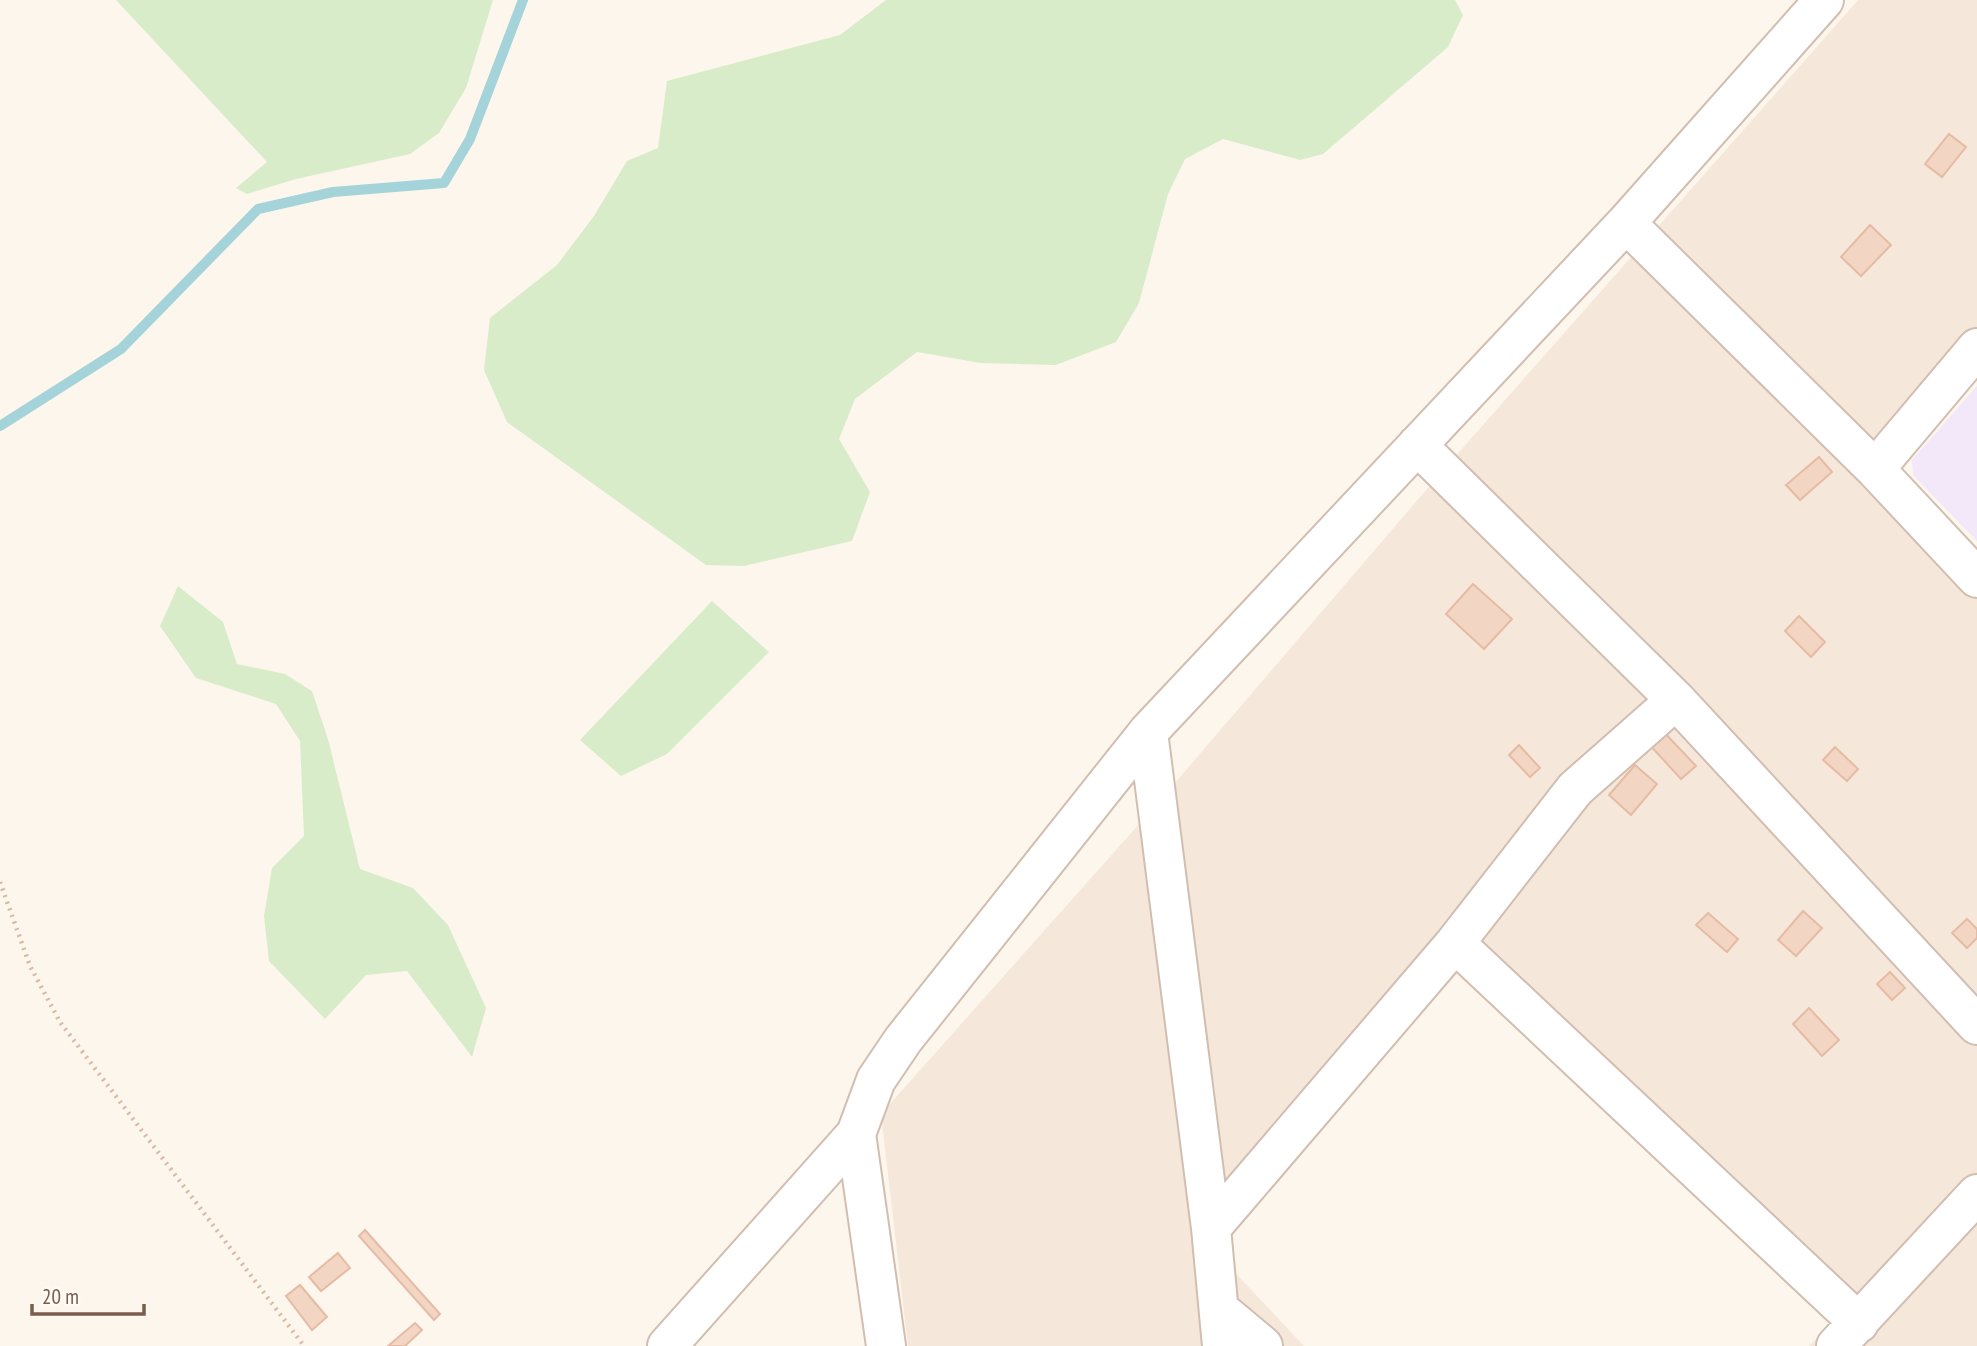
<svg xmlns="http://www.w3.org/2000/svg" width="1977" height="1346" viewBox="0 0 1977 1346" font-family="'PT Sans Narrow',sans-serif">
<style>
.residential{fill:#f5e8da}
.education{fill:#f3e8fa}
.green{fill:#d8ecc9}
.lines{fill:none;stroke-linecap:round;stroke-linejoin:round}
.stream{stroke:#a5d3da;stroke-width:10}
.building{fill:#f3d5c3;stroke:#e6bba3;stroke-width:2}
.minor-casing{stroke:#d1beb0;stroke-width:42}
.path{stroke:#d9b8a5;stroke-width:4.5;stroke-dasharray:2 5;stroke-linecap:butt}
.minor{stroke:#fff;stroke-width:38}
</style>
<rect width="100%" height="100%" fill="#fdf6ec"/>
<path class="residential" d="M1858,0H1977V335L1864,464L1977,586V1346H1809L1837,1318L1461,918L1195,1230L1304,1346H908L881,1114L1156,805L1445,468Z"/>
<path class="education" d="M1977,386V541L1913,475L1912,460Z"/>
<path class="green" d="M116,0H493L466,88L439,133L410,154L296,179L247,194L236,188L267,162Z
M886,0H1455L1463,15L1448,47L1323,154L1300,160L1223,139L1185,159L1168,194L1139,303L1116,342L1056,365L981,363L917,352L855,399L839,439L870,492L852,541L744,566L706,565L507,422L484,370L490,318L557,265L594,216L627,161L658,148L667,81L840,35Z
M178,586L223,622L237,664L285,674L312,691L328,739L360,869L413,888L448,925L486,1008L472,1057L407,971L366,975L325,1019L269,961L264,916L272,868L304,836L300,741L276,704L196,678L160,626Z
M712,601L769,652L667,754L621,776L580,740Z"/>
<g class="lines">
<path class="stream" d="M0,426L121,349L258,209L333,192L444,183L470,139L523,0"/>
</g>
<path class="building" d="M1949,134L1966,147L1942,177L1925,164Z
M1870,225L1891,245L1861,276L1841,257Z
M1819,457L1832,472L1800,500L1786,485Z
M1473,584L1512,619L1484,649L1446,614Z
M1799,616L1825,642L1811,657L1785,631Z
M1661,729L1696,766L1681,779L1647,742Z
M1519,745L1540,768L1530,777L1509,755Z
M1835,747L1858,769L1847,781L1823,760Z
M1635,765L1657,784L1631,815L1609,795Z
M1803,911L1822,928L1796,956L1778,940Z
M1708,913L1738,939L1727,952L1696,925Z
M1967,919L1977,929V938L1967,948L1952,933Z
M1890,972L1905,988L1892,1000L1877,984Z
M1809,1008L1839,1040L1822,1056L1793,1024Z
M365,1230L440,1314L434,1320L359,1236Z
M338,1253L350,1268L321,1291L309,1277Z
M300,1285L327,1317L312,1330L286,1296Z
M415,1323L422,1330L405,1346H388Z"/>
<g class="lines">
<defs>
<path id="minor" d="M1626,223L1875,469L1977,578
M1417,445L1676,700L1977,1025
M1875,469L1977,348
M1148,732L1211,1228L1222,1346
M1455,943L1859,1323
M856,1134L886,1346
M1211,1228L1455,943L1575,789L1676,700
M1220,1310L1263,1346
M667,1346L856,1134L876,1080L903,1040L1148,732L1626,223L1824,0
M1836,1346L1977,1194"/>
</defs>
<use href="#minor" class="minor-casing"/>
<path class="path" d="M0,882L30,966L60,1022L304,1346"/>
<use href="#minor" class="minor"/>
</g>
<path d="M32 1304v10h112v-10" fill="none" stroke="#7a5c4d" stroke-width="3.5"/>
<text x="42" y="1304" font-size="21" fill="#7a5c4d" stroke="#fffaf3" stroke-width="5" paint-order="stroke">20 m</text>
</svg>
